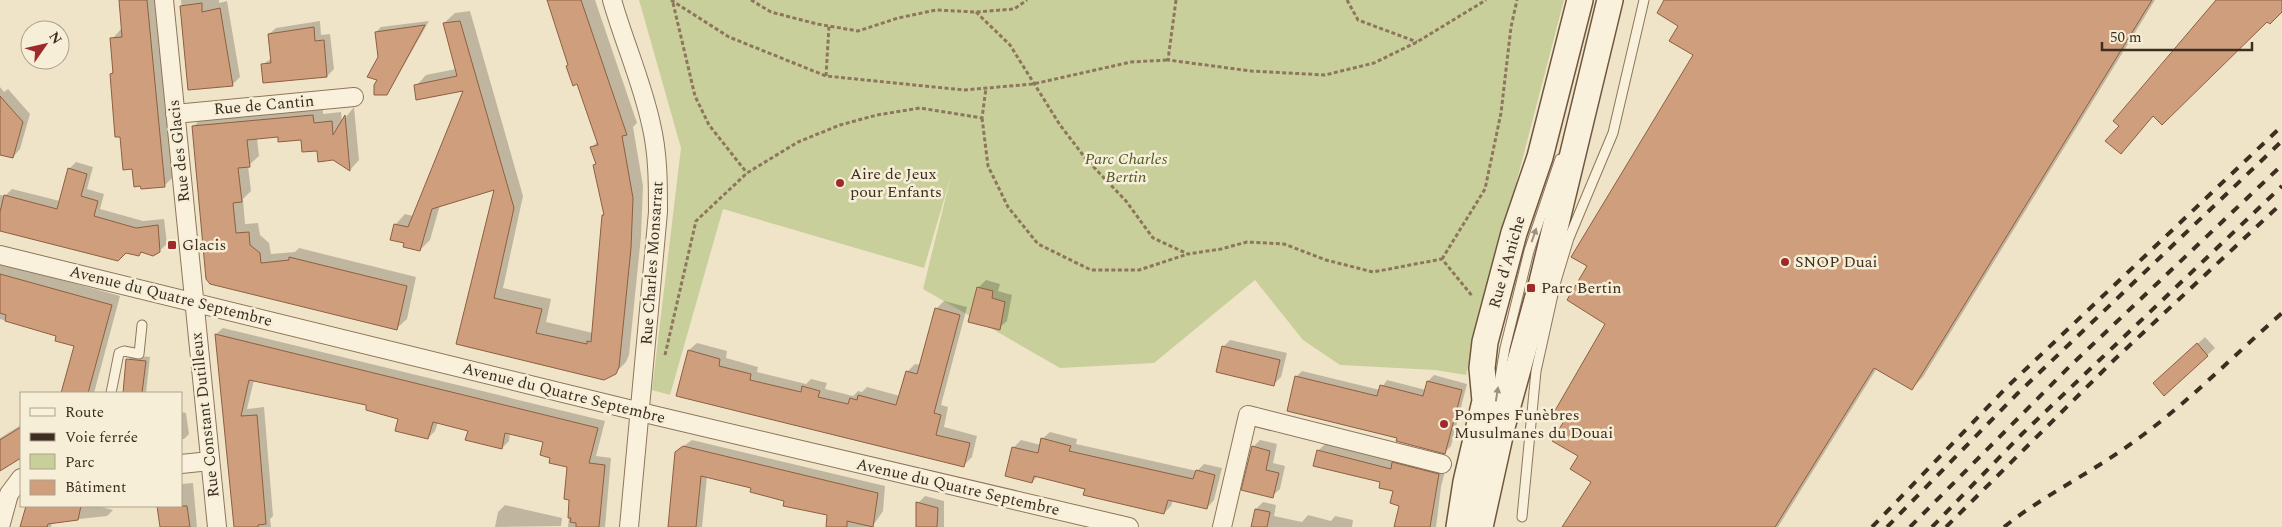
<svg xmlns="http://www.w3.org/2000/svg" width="2282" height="527" viewBox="0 0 2282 527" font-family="Spectral,serif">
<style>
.green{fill:#c9cf9b}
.shadow{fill:#0003}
.building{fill:#cf9f7d;stroke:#8d5f41}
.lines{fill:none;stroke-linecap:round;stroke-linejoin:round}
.service-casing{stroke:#8d765c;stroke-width:11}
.minor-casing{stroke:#8d765c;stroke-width:20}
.secondary-casing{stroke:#6f573f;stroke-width:28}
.path{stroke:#8d765c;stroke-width:3;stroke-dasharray:4 2.5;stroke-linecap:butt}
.service{stroke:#faf1dc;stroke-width:9}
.minor{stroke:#faf1dc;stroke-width:18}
.secondary{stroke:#faf1dc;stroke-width:25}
.rail{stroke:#3d2e20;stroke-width:4;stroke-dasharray:9 9;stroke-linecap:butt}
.oneway{fill:#9c907e}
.poi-dot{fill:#9e2a2b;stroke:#f7eed8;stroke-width:2}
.labels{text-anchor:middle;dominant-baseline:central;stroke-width:5;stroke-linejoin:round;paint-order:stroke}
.street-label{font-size:16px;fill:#3d2e20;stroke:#f7eed8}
.park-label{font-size:16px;font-style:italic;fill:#4d5a26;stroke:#f7eed8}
.poi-label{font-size:16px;fill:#3d2e20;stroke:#f7eed8;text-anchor:start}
</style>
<rect width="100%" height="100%" fill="#f0e4c8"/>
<path class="green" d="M639,0H1564L1466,375L1435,370L1340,365L1303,340L1255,280L1154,363L1060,368L923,289L951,176L924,268L723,209L670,395L652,390L681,148Z"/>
<path class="shadow" d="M120,0H157L175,175L164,186L134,167L121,135L111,74L114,70L112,39L122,28Z
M181,0H219V3L227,1L240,77L232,85L189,89Z
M549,0H595L637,123L633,127L643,186L641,236L629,355L626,362L615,373L457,343L495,188L440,205L430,240L420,250L406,242L395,225L405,214L413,216L465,90L416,86L426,75L456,69L444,23L455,13L470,11L523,196L503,288L551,299L546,322L593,333L603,216L605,213L595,165L597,163L592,147L598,141Z
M1666,0H2155L1923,377L1912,388L1877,368L1778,527H1564L1593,481L1580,456L1566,421L1607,324L1589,266L1694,55Z
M320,21L321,35L330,34L334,69L327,76L262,65L272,58L269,34L276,28Z
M429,21L391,88L386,93L379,79L380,57L376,32L381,27Z
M0,87L4,92L8,89L30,114L20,149L13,157L0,153Z
M323,106V114L341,112L342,122L354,107L359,160L350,170L302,139L279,136L257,138L259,156L248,166L251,191L243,199L245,224L258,223L260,235L269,243L271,254L295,252L299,248L416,277L407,319L397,328L210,283L193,127L203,117Z
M76,162L93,167L87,189L104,194L100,209L143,221L164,219L167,244L159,251H142L139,255L0,230V195L5,196L12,189L60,201L69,169Z
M0,263L120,296L94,393H62L75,345L58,335L0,319Z
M986,280L1000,284L998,291L1012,295L1007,321L999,328L979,287Z
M944,301L967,307L941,405L948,407L944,427L977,436L972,457L964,465L677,395L689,350L697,343L727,351L726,358L758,367L757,372L806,384L811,379L827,383L825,389L853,396L858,391L862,392L867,387L900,396L907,372L915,364L921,365L936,309Z
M223,328L605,421L596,456L611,458L605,527H568L571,499L569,466L552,457L545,441L510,433L509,441L502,448L469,430L438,422L435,431L428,438L399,418L368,404L254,380L247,409L264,407L273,516L270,519L271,527H236L216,334Z
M2205,337L2215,348L2165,394L2162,376Z
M1230,340L1287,353L1281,377L1274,384L1223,347Z
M132,355L150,357L146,393H125L128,360Z
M1302,371L1380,390L1387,380L1426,390L1428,381L1434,375L1467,384L1451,446L1445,452L1398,437L1296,377Z
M181,412L186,413L189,434L184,439H181Z
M21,425V456L5,466L0,458V438Z
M1050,432L1077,439L1076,444L1197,471L1204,464L1222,468L1214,500L1207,508L1173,500L1171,506L1164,513L1038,476L1032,482L1013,448L1021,440L1041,445L1042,439Z
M692,440L885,486L883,511L872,527H827L829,514L753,487L707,476L702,527H669L676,452Z
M1260,440L1277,444L1273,463L1285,466L1280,489L1272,496L1253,447Z
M1325,444L1395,462L1400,456L1446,467L1441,487L1436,527H1395L1401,505L1394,490L1382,481L1318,451Z
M193,483L197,527H161L159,506H181V484Z
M925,496L944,501V527H917L918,503Z
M1263,502L1276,505L1274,516L1302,522L1308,515L1331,521L1335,516L1353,520L1352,527H1252L1256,509Z
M505,505L562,518L561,526L495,527L498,512Z
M27,506H98L113,510L107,516L52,522L51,527H21Z"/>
<path class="building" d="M119,0H147L165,187L141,189L140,186L134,187L132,169L123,170L120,137H115L110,74L113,73L110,38L122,37Z
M547,0H581L627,135L622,136L633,198L631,248L619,367L616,374L604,380L456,344L494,190L432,209L420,251L403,247L404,243L390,240L394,224L408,227L463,91L416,100L414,85L457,76L443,23L460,21L514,208L494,298L542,309L536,333L587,344V341L591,342L602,215H604L593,165L596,164L590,147L598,145L577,84L573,86L566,66L568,65Z
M1664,0H2152L1912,390L1874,368L1775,527H1562L1591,482L1570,469L1578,456L1552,441L1564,421L1553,414L1605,324L1567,300L1587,266L1571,257L1693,55L1669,41L1678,26L1657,13Z
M2216,0H2282V12L2270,24L2267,22L2162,125L2153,116L2121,154L2105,141L2119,126L2113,121Z
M202,3V12L220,8L233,86L188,90L180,6Z
M425,25L387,95H374V85L377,80L367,77L378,57L375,32Z
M314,27L315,41L324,40L327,77L263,83L261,64L271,63L268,34Z
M0,96L23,122L13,158L0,155Z
M313,115L314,123L332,121L333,135L345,115L350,171L333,160L318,162L317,151L302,152L301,140L278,142V137L247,140L250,167L238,168L242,202L233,203L236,233L249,232L250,245L260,253L261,263L289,260V257L407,286L397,330L210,284L206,279L192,126Z
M68,168L87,174L81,196L98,201L94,216L136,228L158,225L160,252L153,256L141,252L139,256L126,253L118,261L0,231V212L4,195L57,209Z
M0,274L112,305L88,393H61L74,346L55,341L56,336L5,321L6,315L0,313Z
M977,287L993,291L992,298L1005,302L1000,330L968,322Z
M935,308L960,315L934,413L941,415L936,435L970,443L964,467L676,396L688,350L720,359L719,366L751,374L750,380L801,392L802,386L820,391L818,397L848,404L850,398L857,400L858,395L896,405L906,371L917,374Z
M215,334L598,428L589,463L605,465L599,527H576V523L570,522L571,518H568L569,500L564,499L567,467L549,463L550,458L540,455L543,442L505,433L502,449L465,440L468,431L433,422L428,439L395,431L398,419L366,410V405L249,380L241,416L257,415L266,524L258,525V527H234Z
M2197,343L2208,356L2164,396L2153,383Z
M1222,346L1280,360L1274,386L1216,372Z
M126,359L146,361L142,393H123Z
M1295,376L1377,396L1380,385L1423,396L1427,381L1462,390L1445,454L1396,441L1397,438L1287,411Z
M21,427V458L0,471V440Z
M1041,438L1071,446L1069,451L1193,479L1196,470L1215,475L1207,509L1168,500L1164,514L1083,495L1085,489L1034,476L1032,483L1005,476L1012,447L1038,453Z
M683,446L878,493L873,527L847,521V527H826L827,515L783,506L784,501L750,492L751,488L701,476L696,527H668L675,452Z
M1252,446L1270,451L1266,470L1279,473L1273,498L1241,490Z
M1317,450L1391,469L1392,462L1439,474L1430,527H1394L1399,506L1390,503L1393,491L1379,488L1380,482L1313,466Z
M916,502L938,508L937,527H916Z
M26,506H81L78,520L48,524L47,527H20Z
M157,506H187L190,527H160Z
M1255,509L1270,512L1267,527H1251Z"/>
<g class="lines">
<defs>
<path id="service" d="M111,393L119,353L124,351L139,354L142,325
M1495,407L1505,348L1529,251L1560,159
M1522,517L1536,371L1556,281L1569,238L1613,133L1644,0"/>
<path id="minor" d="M164,0L217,527
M612,0C624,42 642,82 651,124C658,153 658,182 658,212L629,527
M175,114L354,97
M0,255L657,416L1129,527
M181,464L210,461
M0,527L9,494L21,478
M1222,527L1248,415L1442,464"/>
<path id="secondary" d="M1459,527L1466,482L1485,401L1482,368L1485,342L1514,233L1540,157L1580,0
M1480,527L1502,427L1542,282L1610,0"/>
</defs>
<use href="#service" class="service-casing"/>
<use href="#minor" class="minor-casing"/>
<use href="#secondary" class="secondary-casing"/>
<path class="path" d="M671,0L729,37L826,76L964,90L1033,84L1131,62L1168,60
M751,0L771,12L817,24L858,31L898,18L936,10L976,12L1014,9L1027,0
M1176,0L1168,60L1251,71L1325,75L1374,63L1417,42L1486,0
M1347,0L1358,20L1417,42
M673,3L695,96L709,125L747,173
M976,12L1010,45L1060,125L1086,159L1126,201L1153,238L1188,254L1221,249L1247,242L1284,244L1326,260L1373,272L1442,259L1473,297
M826,76L829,26
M982,118L988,166L1008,207L1038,244L1091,270H1139L1188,254
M1442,259L1485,189L1501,113L1511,27L1517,0
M665,355L696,221L747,173L798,142L840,125L877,115L920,108L982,118L986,88"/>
<use href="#service" class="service"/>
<use href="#minor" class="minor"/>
<use href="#secondary" class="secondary"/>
<path class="rail" d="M1872,527L2008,386L2282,126
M1887,527L2017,394L2282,141
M1910,527L2069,367L2282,165
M1932,527L2022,434L2282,186
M1946,527L2114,360L2282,203
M2004,527C2044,495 2091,473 2132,443C2186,405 2233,356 2282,313"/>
</g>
<defs><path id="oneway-solid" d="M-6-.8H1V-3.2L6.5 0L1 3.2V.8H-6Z" transform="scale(1.25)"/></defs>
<g class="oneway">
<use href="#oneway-solid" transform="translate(1534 235) rotate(-71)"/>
<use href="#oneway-solid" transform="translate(1497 394) rotate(-81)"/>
</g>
<g class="poi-dot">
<circle cx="840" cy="183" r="5"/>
<rect x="167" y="240" width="10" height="10" rx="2.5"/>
<circle cx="1785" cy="262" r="5"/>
<rect x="1526" y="283" width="10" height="10" rx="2.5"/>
<circle cx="1444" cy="424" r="5"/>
</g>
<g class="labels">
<g class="street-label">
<text transform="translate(264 105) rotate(-5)">Rue de Cantin</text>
<text transform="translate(179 151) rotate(-96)">Rue des Glacis</text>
<text transform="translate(1507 262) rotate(-74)">Rue d'Aniche</text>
<text transform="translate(652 263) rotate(-86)">Rue Charles Monsarrat</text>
<text transform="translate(171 296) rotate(14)">Avenue du Quatre Septembre</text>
<text transform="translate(564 393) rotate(14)">Avenue du Quatre Septembre</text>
<text transform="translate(205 415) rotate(-96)">Rue Constant Dutilleux</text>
<text transform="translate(958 487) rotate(13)">Avenue du Quatre Septembre</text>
</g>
<g class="park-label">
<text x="1126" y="159">Parc Charles<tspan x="1126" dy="18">Bertin</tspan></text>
</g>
<g class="poi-label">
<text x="850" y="174">Aire de Jeux<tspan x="850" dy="18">pour Enfants</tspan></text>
<text x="182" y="245">Glacis</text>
<text x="1795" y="262">SNOP Duai</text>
<text x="1541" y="288">Parc Bertin</text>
<text x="1454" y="415">Pompes Funèbres<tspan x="1454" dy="18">Musulmanes du Douai</tspan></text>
</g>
</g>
<rect x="20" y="392" width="162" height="115" fill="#f7eed8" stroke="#ada18e"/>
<rect x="30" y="408" width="25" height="8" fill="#faf1dc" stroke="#ada18e"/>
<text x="65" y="417" font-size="15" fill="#3d2e20">Route</text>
<rect x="30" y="433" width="25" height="8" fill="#3d2e20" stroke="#ada18e"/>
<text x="65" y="442" font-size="15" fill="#3d2e20">Voie ferrée</text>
<rect x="30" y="454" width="25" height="15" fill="#c9cf9b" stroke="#ada18e"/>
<text x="65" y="467" font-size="15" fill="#3d2e20">Parc</text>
<rect x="30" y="480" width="25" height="15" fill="#cf9f7d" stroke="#ada18e"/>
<text x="65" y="492" font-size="15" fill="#3d2e20">Bâtiment</text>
<g transform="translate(45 45) rotate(56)"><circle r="24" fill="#f7eed8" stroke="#ada18e"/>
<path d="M0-4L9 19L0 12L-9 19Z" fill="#9e2a2b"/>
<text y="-8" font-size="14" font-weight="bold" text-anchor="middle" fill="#3d2e20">N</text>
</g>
<path d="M2102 42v8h150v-8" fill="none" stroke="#3d2e20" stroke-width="2.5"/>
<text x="2110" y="42" font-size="15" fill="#3d2e20" stroke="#f7eed8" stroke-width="4" paint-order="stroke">50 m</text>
</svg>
